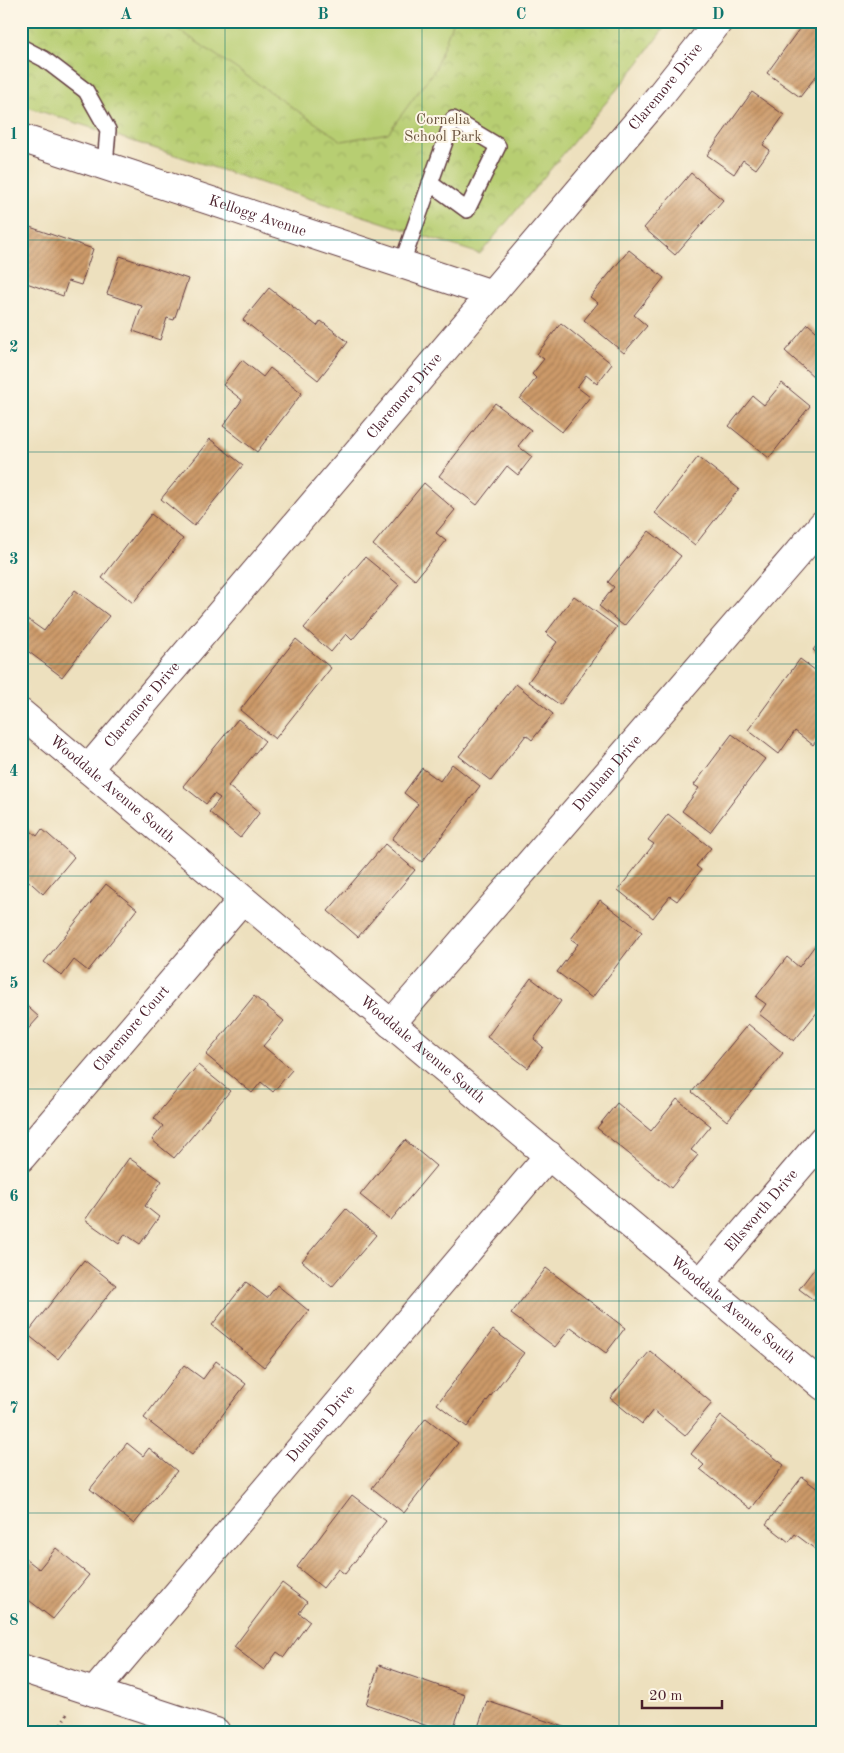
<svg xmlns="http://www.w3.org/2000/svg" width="844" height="1753" viewBox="0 0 844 1753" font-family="'Old Standard TT',serif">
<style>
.park{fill:url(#park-crowns);stroke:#80764e}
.pitch{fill:#b7ce72;stroke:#80764e}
.building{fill:url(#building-hatch)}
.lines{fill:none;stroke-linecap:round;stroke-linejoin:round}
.service-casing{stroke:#623c41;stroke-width:18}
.minor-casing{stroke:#623c41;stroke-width:30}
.path{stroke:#623c41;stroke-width:3;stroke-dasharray:1 4;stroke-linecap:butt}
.service{stroke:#fff;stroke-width:15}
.minor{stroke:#fff;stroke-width:28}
.grid{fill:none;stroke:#0f766e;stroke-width:1;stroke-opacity:0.55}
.labels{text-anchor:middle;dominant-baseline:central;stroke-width:4;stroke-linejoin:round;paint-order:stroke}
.street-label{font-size:15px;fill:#4a1f2b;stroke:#fcf5e5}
.park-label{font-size:15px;fill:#6b5440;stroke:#fcf5e5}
.neatline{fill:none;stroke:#0f766e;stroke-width:2}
.grid-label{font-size:16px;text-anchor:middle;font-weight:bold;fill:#0f766e}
</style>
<defs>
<pattern id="park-crowns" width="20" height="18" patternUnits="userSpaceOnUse" patternTransform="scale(1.25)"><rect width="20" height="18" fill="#b7ce72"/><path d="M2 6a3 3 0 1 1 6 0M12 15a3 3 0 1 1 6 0" fill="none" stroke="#9fb063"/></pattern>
<pattern id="building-hatch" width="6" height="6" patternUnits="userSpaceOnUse" patternTransform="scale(1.25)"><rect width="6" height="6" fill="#cc9a69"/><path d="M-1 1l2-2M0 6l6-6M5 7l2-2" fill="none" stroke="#a87d57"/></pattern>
</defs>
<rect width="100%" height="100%" fill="#fcf5e5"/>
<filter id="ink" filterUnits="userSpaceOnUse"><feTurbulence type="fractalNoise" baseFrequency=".02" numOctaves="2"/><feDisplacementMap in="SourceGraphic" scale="10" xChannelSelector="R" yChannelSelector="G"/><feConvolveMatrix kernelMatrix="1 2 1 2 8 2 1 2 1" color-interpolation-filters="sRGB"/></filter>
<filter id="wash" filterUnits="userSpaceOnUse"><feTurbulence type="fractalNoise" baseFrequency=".0096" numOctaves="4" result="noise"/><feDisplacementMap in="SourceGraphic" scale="20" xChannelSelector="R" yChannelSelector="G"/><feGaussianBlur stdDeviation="1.12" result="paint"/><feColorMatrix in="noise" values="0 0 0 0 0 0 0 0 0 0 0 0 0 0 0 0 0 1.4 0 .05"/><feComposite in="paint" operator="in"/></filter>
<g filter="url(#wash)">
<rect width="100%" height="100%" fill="#ede0be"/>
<path class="park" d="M21,21H669L638,64L480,254L21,105Z"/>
<path class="pitch" d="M166,21H453L435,69L388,133L342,141Z"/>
<g id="blocks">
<path class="building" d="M805,21H810L823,31V67L800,97L767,73Z
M752,92L784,115L763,145L770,150L756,169L743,160L734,174L707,155Z
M691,173L723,200L675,255L644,228Z
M27,226L93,249L81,285L68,281L63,296L21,281V243Z
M629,250L664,278L634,315L647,326L624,353L584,320L598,303L590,297Z
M120,256L188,279L174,320L167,318L160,340L133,331L142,306L107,294Z
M269,288L317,326L321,321L348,342L318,380L243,320Z
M561,323L612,364L597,384L586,375L577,387L590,397L562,432L520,399L536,378L532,374L544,359L537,354Z
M808,324L823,337V385L785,351Z
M242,360L263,377L270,368L302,393L257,452L223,426L242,400L223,385Z
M782,383L810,406L769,458L729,426L753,396L764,405Z
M495,403L531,430L518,446L532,457L518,475L507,466L477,505L439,476Z
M210,439L243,465L194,526L161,499Z
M698,457L739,489L695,545L655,513Z
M424,483L455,510L436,533L446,541L415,580L373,545Z
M151,514L183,539L133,603L102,578Z
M649,531L681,556L624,626L599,606L614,587L608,582Z
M365,557L399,585L352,640L346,634L331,652L304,628Z
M75,590L109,616L62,677L21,646V626L27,619L44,631Z
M574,596L617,627L560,705L528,682L557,642L546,633Z
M823,637V657L813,650Z
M296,639L331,668L275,739L240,710Z
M800,659L823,676V732L813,745L795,731L779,754L748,730Z
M516,684L553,714L532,740L526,735L491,781L459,756Z
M238,719L265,741L228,786L260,812L240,838L209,812L220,798L214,794L206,804L183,786Z
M732,734L765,759L710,832L682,811L699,788L694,785Z
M452,764L480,786L422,862L392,839L418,804L404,793L422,768L440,781Z
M668,814L711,848L696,866L701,870L677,901L670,896L653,918L618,890L654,844L648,840Z
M21,823L37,836L42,829L74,857L43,894L21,874Z
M385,844L415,870L358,937L328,911Z
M106,884L137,909L88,971L74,960L62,976L44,962Z
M600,900L642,932L592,998L557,972L578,944L571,939Z
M816,944L823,949V1005L794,1041L759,1014L766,1004L756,997L787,957L799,967Z
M531,978L561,1001L534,1039L543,1047L528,1068L487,1037Z
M254,996L284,1021L263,1046L292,1070L273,1092L261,1082L252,1093L206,1055Z
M21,1001L39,1017L21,1037Z
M748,1024L783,1053L727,1121L692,1092Z
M198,1065L230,1091L174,1158L152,1140L163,1126L154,1118Z
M677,1099L711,1126L691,1150L698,1155L671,1188L597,1128L617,1103L651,1131Z
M405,1140L436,1166L391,1220L360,1195Z
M129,1158L162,1181L145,1206L159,1217L140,1244L125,1234L119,1244L85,1220Z
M346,1209L376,1235L332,1287L302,1261Z
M823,1251V1307L799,1289L821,1260L818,1258Z
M84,1260L116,1285L58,1359L27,1334Z
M546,1268L625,1328L606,1353L571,1327L555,1347L511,1314Z
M246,1282L267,1298L277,1285L309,1311L264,1367L212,1325Z
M493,1330L524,1353L467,1427L437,1404Z
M650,1351L712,1403L685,1436L653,1410L642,1424L610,1398Z
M216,1361L246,1384L192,1455L144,1418L184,1365L203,1379Z
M721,1416L784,1465L751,1509L700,1469L704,1465L691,1454Z
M426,1418L458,1443L404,1513L372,1488Z
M127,1443L143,1456L149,1448L177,1471L134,1524L90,1489Z
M802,1477L823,1493V1555L795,1534L789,1542L766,1524Z
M352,1495L386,1521L345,1574L338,1569L323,1588L297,1567Z
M56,1548L89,1575L53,1619L21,1594V1555L39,1569Z
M282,1583L307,1602L299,1613L310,1621L284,1657L277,1652L264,1670L234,1647Z
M379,1665L465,1695L452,1732H444L366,1704Z
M487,1701L576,1731V1732H481L477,1730Z"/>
</g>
</g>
<g filter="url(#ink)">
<use href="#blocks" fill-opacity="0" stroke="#623c41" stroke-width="1"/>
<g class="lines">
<defs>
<path id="service" d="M21,47L44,59L86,91L108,130L105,165
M402,263L453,119L498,146L467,210L430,183"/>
<g id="minor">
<path id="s1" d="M21,138L492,294"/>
<path id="s2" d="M21,713L823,1386"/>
<path id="s3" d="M88,769L658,98L719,21"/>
<path id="s4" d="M391,1024L823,524"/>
<path id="s5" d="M21,1158L242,900"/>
<path id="s6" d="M700,1283L823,1139"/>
<path d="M21,1668L216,1732"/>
<path id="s7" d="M94,1692L549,1155"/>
</g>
</defs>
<use href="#service" class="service-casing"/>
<use href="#minor" class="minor-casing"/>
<path class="path" d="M56,1732L69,1711"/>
<use href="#service" class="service"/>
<use href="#minor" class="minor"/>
</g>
</g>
<path class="grid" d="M225,21V1732M422,21V1732M619,21V1732M21,240H823M21,452H823M21,664H823M21,876H823M21,1089H823M21,1301H823M21,1513H823"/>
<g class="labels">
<g class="street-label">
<text stroke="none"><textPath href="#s3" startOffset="894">Claremore Drive</textPath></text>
<text stroke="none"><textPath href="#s1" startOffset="249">Kellogg Avenue</textPath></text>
<text stroke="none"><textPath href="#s3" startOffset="489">Claremore Drive</textPath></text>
<text stroke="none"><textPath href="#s3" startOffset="84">Claremore Drive</textPath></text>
<text stroke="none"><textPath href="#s4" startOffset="331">Dunham Drive</textPath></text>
<text stroke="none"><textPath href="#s2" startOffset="119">Wooddale Avenue South</textPath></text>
<text stroke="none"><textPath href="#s5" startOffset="170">Claremore Court</textPath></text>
<text stroke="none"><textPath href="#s2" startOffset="524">Wooddale Avenue South</textPath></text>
<text stroke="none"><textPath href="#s6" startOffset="95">Ellsworth Drive</textPath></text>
<text stroke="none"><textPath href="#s2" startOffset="929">Wooddale Avenue South</textPath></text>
<text stroke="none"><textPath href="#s7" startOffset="351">Dunham Drive</textPath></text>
</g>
<g class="park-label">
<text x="443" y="120">Cornelia<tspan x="443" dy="17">School Park</tspan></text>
</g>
</g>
<rect width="844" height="1753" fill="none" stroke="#fcf5e5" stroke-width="55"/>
<path d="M642 1700v8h80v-8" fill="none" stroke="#4a1f2b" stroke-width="2.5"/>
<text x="649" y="1700" font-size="15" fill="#4a1f2b" stroke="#fcf5e5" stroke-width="4" paint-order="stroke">20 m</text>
<rect x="28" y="28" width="788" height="1698" class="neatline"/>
<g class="grid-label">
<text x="126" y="19">A</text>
<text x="323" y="19">B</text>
<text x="521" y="19">C</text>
<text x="718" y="19">D</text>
<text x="14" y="139">1</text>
<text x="14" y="352">2</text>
<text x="14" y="564">3</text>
<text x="14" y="776">4</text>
<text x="14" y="988">5</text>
<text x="14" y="1201">6</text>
<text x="14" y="1413">7</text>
<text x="14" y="1625">8</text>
</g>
</svg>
